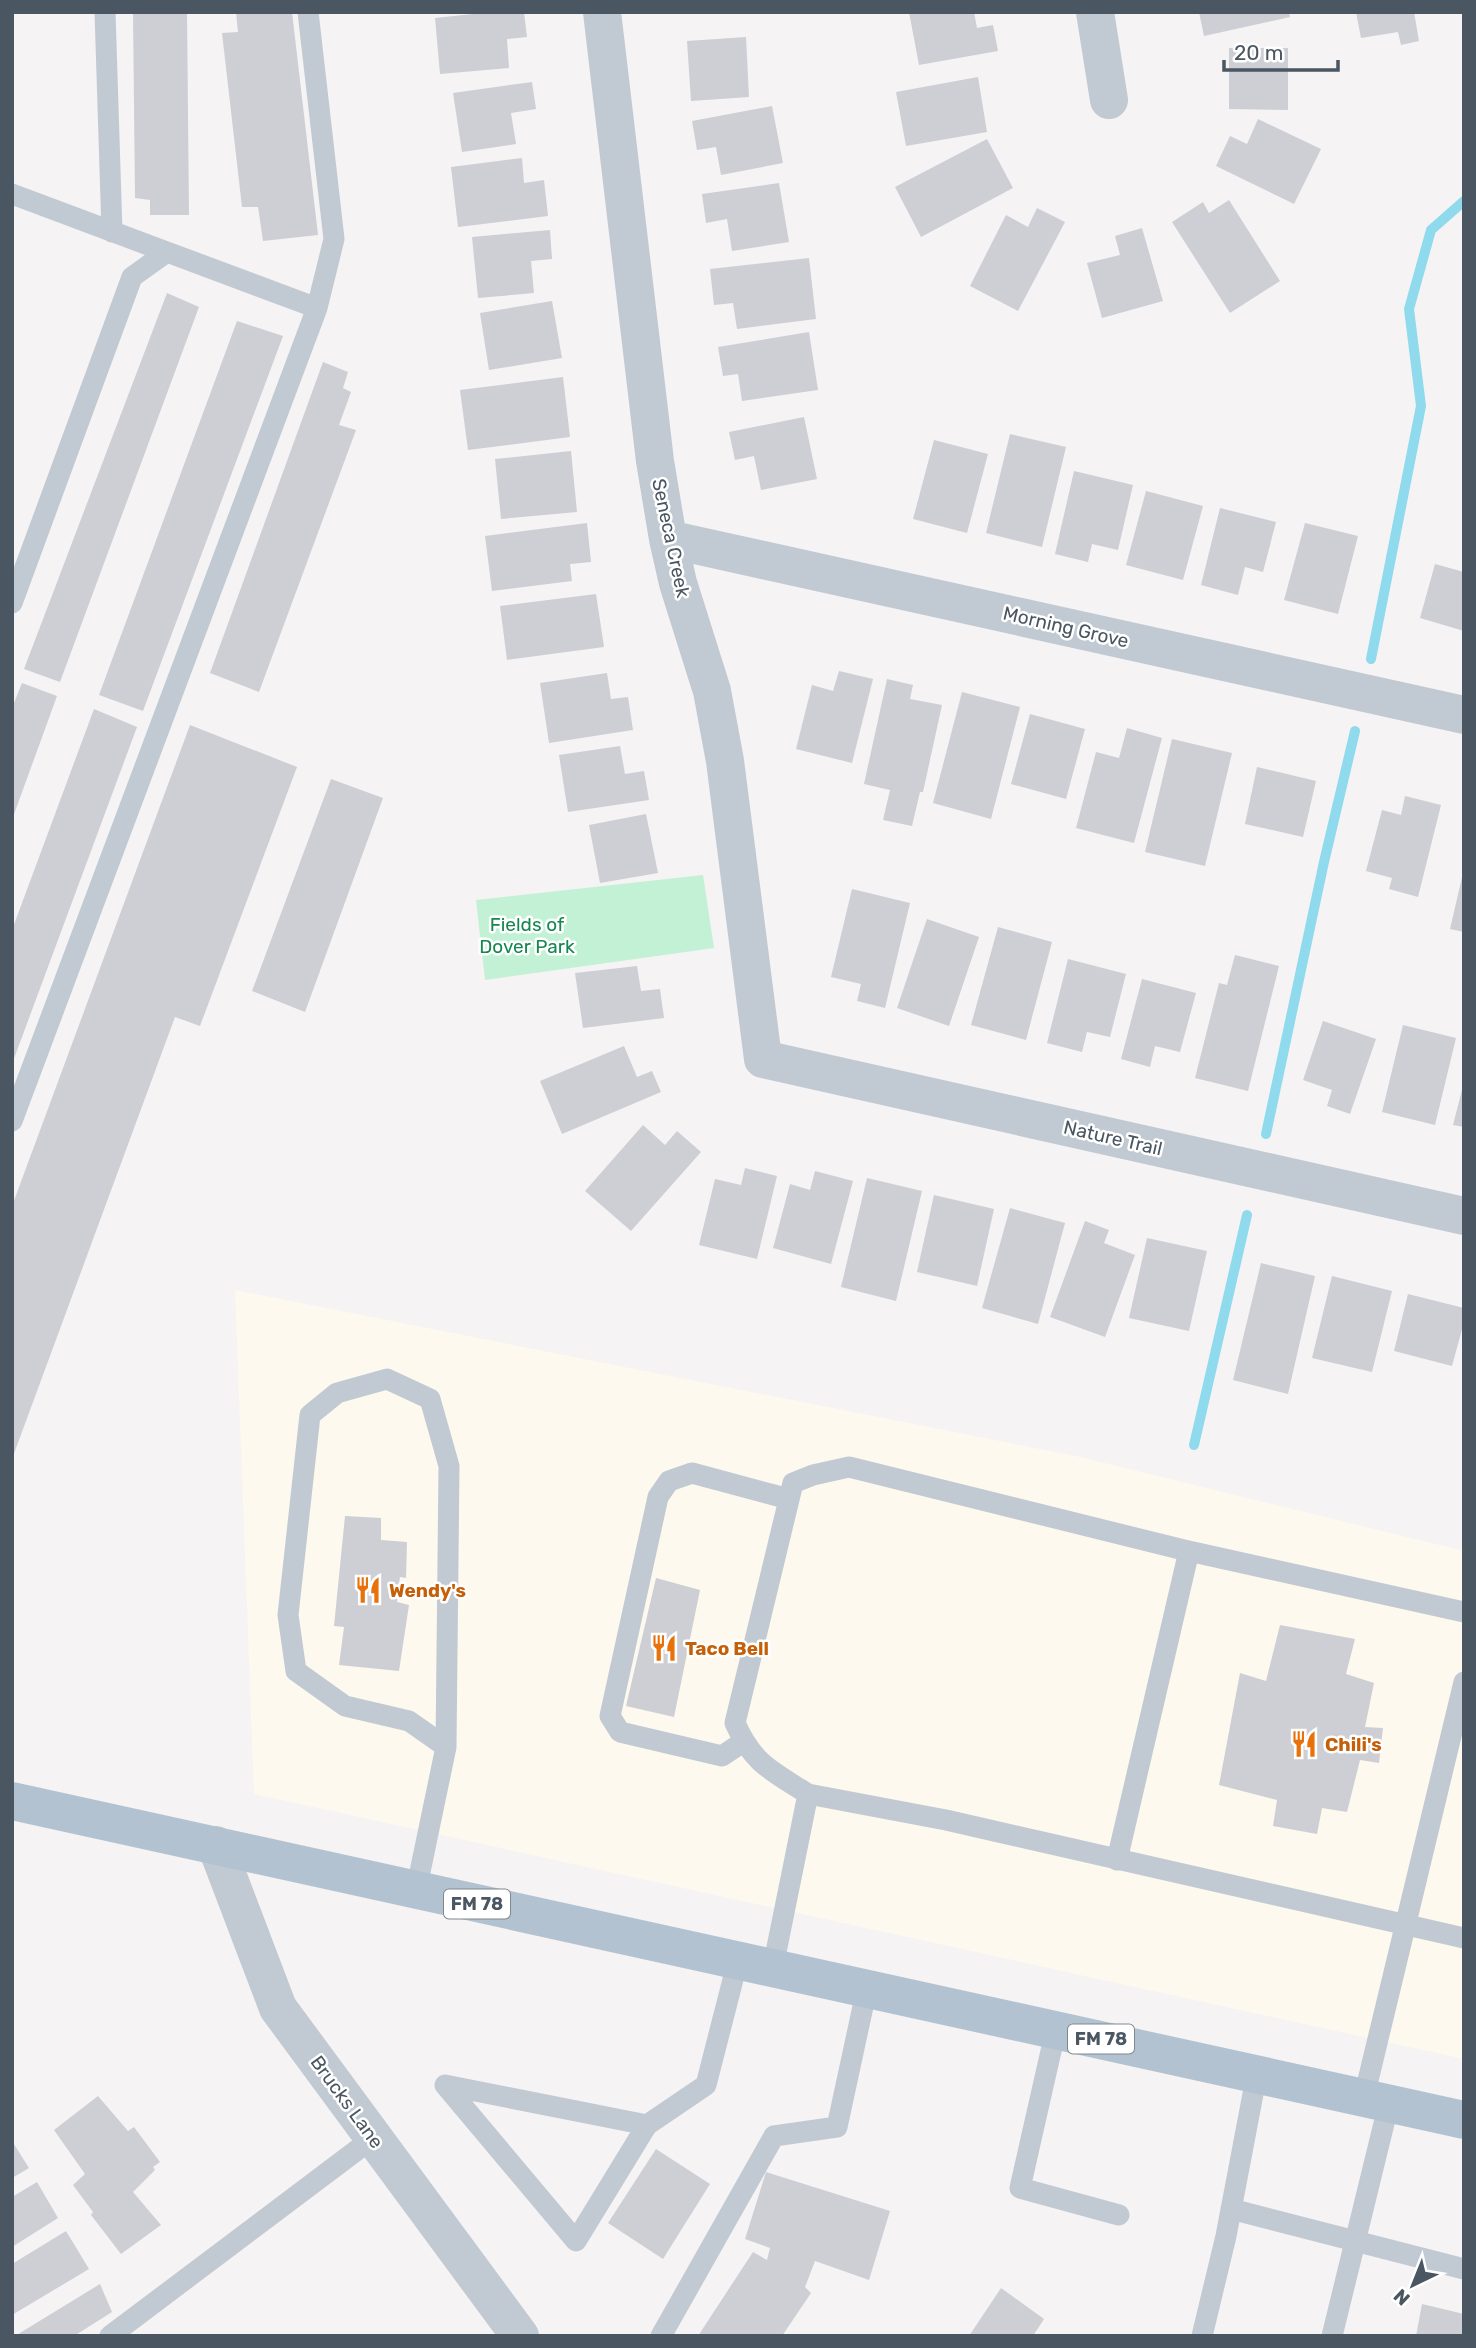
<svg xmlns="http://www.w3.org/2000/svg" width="1476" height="2348" viewBox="0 0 1476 2348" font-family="Rubik,sans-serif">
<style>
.commercial{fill:#fdf9ef}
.green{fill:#c3f1d5}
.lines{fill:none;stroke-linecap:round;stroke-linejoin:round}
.stream{stroke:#90daee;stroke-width:10}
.building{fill:#cdcfd5}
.service{stroke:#c1cad2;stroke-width:21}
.minor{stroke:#c1cad2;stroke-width:38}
.tertiary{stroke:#c1cad2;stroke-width:38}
.primary{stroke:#b3c2d1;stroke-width:38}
.labels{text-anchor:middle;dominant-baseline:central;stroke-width:5;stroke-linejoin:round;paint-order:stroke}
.shield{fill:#fff;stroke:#808990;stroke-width:2}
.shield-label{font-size:18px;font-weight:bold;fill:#4a5661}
.street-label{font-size:19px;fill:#4a5661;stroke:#fff}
.park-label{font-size:19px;fill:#17864f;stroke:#fff}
.food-label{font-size:19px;font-weight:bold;fill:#c56008;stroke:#fff;text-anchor:start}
</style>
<rect width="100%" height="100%" fill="#f5f3f3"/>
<path class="commercial" d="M235,1290L1076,1456L1464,1551V2059L254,1794Z"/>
<path class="green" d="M703,875L714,948L485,980L476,900Z"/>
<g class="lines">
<path class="stream" d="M1371,659L1421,406L1409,309L1431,230L1464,201
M1266,1134L1324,862L1355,731
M1194,1445L1247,1215"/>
</g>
<path class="building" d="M133,12H187L189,215H150V200L135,198Z
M236,12H292L318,235L263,241L258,207H242L222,33L238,32Z
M492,12H524L527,37L507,39L509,68L440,74L435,18Z
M909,12H974L977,28L993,25L998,51L919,65Z
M1199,12H1289L1290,17L1204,36Z
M1356,12H1414L1419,41L1401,45L1398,32L1361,38Z
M746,37L749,97L691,101L687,41Z
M1229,48H1288V110L1229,109Z
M978,77L987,132L906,146L896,92Z
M532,82L536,109L511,113L516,144L462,152L453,93Z
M772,106L783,163L721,175L716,147L697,150L692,121Z
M1258,119L1321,149L1294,204L1216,166L1230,136L1247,144Z
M987,139L1013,188L921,237L895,187Z
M522,158L524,183L544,180L548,216L458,227L451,167Z
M779,183L789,242L732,251L727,219L706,223L702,194Z
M1229,200L1280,281L1230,313L1172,222L1203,202L1209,213Z
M1037,208L1065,222L1018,311L970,286L1006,215L1028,227Z
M1142,228L1163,301L1102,318L1087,263L1120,255L1115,236Z
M550,230L552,259L531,261L534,293L478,298L472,237Z
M809,258L816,319L737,329L733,303L714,305L710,269Z
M167,293L199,307L60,682L24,669Z
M552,301L562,358L489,370L480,313Z
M237,321L283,336L143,711L99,695Z
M809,332L818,390L742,401L738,374L723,376L718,347Z
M323,362L348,372L343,388L351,392L339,425L356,430L259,692L210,673Z
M563,377L570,437L468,450L460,390Z
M804,417L817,479L761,490L754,456L735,460L729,432Z
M1010,434L1066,447L1042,547L986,533Z
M934,440L988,454L967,533L913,519Z
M571,451L577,512L501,519L495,459Z
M1074,471L1133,485L1118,550L1092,544L1088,562L1055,554Z
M1146,491L1203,506L1183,580L1126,565Z
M1220,508L1276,522L1263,572L1245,567L1238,595L1201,585Z
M587,523L591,562L570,564L572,581L492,591L485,536Z
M1305,523L1358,536L1338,614L1284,600Z
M1435,564L1464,572V631L1420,618Z
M596,594L604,647L507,660L500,606Z
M839,671L873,679L852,763L796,749L812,685L833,691Z
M607,673L611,699L628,697L633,730L549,743L540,683Z
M887,679L913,685L910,699L942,705L923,792H920L912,826L883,820L890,790L864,784Z
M22,683L57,696L13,817L12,708Z
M962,692L1020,707L991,819L933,803Z
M94,709L137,727L12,1064V930Z
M1030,714L1085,729L1066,799L1011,784Z
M190,725L297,767L200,1026L175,1017L12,1459V1206Z
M1127,728L1162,738L1134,843L1076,828L1096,752L1119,758Z
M1172,739L1232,753L1205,866L1145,852Z
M620,746L625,774L644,771L649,800L568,812L559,755Z
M1257,767L1316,781L1303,837L1245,824Z
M331,779L383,798L305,1012L252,991Z
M1405,796L1441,805L1418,897L1389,889L1392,878L1366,871L1382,810L1401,815Z
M646,814L658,873L600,883L589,825Z
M1463,873H1464V932L1450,929Z
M852,889L910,903L885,1008L857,1001L861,984L831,977Z
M927,919L979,937L949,1026L897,1008Z
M998,927L1052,942L1026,1040L971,1025Z
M1235,955L1279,966L1248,1091L1195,1078L1219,983L1227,985Z
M1068,959L1126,974L1110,1037L1087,1032L1082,1052L1047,1043Z
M637,966L641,991L660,989L664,1018L583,1028L575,973Z
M1142,979L1196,993L1180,1052L1155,1046L1150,1067L1121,1059Z
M1323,1021L1376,1039L1350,1114L1327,1106L1332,1090L1303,1080Z
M1403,1025L1456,1038L1435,1125L1382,1112Z
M624,1046L637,1077L652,1071L661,1092L562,1134L540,1081Z
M1463,1086L1464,1087V1127L1453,1125Z
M643,1125L665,1145L677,1131L701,1152L631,1231L585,1191Z
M745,1168L777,1176L757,1259L699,1245L715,1179L741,1185Z
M815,1171L853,1181L831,1264L773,1248L790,1184L810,1190Z
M867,1178L922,1191L896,1301L841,1287Z
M934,1195L994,1209L977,1286L917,1272Z
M1010,1208L1065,1223L1038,1324L982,1308Z
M1085,1221L1109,1230L1104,1243L1135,1255L1105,1337L1050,1317Z
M1147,1238L1207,1251L1189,1331L1129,1318Z
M1261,1263L1315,1276L1288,1394L1233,1380Z
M1332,1276L1392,1291L1372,1372L1312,1358Z
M1408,1294L1464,1308V1322L1452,1366L1394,1351Z
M345,1516L381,1518V1540L407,1542L406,1578L400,1577L397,1602L409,1605L399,1671L339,1665L344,1627L334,1626Z
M656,1578L700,1590L674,1717L626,1706Z
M1280,1625L1355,1639L1346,1674L1374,1683L1365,1727L1383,1728L1379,1763L1360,1760L1347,1812L1322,1808L1317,1834L1273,1826L1277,1800L1219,1785L1240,1673L1266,1681Z
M98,2096L128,2131L134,2127L160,2162L153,2167L155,2170L133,2192L161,2225L121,2254L91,2215L93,2212L73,2185L85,2174L54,2130Z
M12,2141L29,2168L12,2178Z
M656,2149L710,2184L663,2259L608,2223Z
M766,2172L890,2211L869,2280L815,2261L805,2287L811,2293L782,2336H698L753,2252L767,2260L770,2248L745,2239Z
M37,2182L58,2218L12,2247V2197Z
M66,2231L89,2269L12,2315V2264Z
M100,2284L112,2312L74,2336H15Z
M1001,2288L1044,2319L1033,2336H969Z
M1422,2304L1464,2314V2336H1416Z"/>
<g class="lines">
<path class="service" d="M105,12L112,232
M308,12L334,239L317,308
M12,194L167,252
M12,603L132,277L167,252L317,308L12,1121
M743,1742L722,1756L620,1732L610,1716L658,1497L669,1481L692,1473L789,1499
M808,1794L946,1820L1464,1938
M1117,1860L1189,1551
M416,1891L446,1747L409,1721L345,1706L296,1671L288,1615L310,1415L337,1393L387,1379L430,1399L449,1466L446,1747
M773,1967L808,1794C772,1771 753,1764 735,1723L793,1483L813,1475L849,1467L1184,1550L1464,1612
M1056,2029L1020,2188L1119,2215
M1364,2097L1464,1682
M647,2125L445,2085L576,2241L647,2125L706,2085L738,1960
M1231,2209L1464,2269
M110,2336L373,2138
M661,2336L774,2136L837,2127L867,1988
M1202,2336L1226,2236L1257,2073
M1332,2336L1389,2103"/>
<path class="minor" d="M602,12L655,461L668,539L678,583L712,691L725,761L763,1059L1464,1216
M1095,12L1109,100
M668,539L1464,715"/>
<path class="tertiary" d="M216,1845L278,2008L520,2336"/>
<path class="primary" d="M12,1801L1464,2120"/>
</g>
<defs>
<symbol id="restaurant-bare" viewBox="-9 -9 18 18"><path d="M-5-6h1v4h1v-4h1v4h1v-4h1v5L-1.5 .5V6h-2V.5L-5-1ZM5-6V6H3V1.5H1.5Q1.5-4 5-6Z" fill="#e8710a" stroke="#fff" stroke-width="2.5" paint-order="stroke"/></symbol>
</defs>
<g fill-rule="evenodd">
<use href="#restaurant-bare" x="349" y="1571" width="38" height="38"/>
<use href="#restaurant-bare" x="645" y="1629" width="38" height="38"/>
<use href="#restaurant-bare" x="1285" y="1725" width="38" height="38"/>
</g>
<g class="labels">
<g class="shield">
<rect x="444" y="1889.5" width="66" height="29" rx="5"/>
<rect x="1068" y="2024.5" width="66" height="29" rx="5"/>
</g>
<g class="shield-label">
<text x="477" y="1904">FM 78</text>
<text x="1101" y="2039">FM 78</text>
</g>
<g class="street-label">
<text transform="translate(671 538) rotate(78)">Seneca Creek</text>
<text transform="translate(1066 627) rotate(13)">Morning Grove</text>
<text transform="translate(1113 1138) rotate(13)">Nature Trail</text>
<text transform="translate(347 2102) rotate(54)">Brucks Lane</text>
</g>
<g class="park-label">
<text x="527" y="924">Fields of<tspan x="527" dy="22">Dover Park</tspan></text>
</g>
<g class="food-label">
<text x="389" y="1590">Wendy's</text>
<text x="685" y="1648">Taco Bell</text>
<text x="1325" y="1744">Chili's</text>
</g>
</g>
<rect width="1476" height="2348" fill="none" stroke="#4a5661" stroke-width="28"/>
<g transform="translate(1413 2285) rotate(223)" stroke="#ffffff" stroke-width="5" paint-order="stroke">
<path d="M0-5L12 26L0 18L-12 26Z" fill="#4a5661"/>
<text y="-10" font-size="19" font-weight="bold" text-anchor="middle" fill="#4a5661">N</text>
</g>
<path d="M1224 60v10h114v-10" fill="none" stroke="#4a5661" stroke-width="3.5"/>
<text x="1234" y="60" font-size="21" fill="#4a5661" stroke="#ffffff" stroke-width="5" paint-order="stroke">20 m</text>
</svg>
